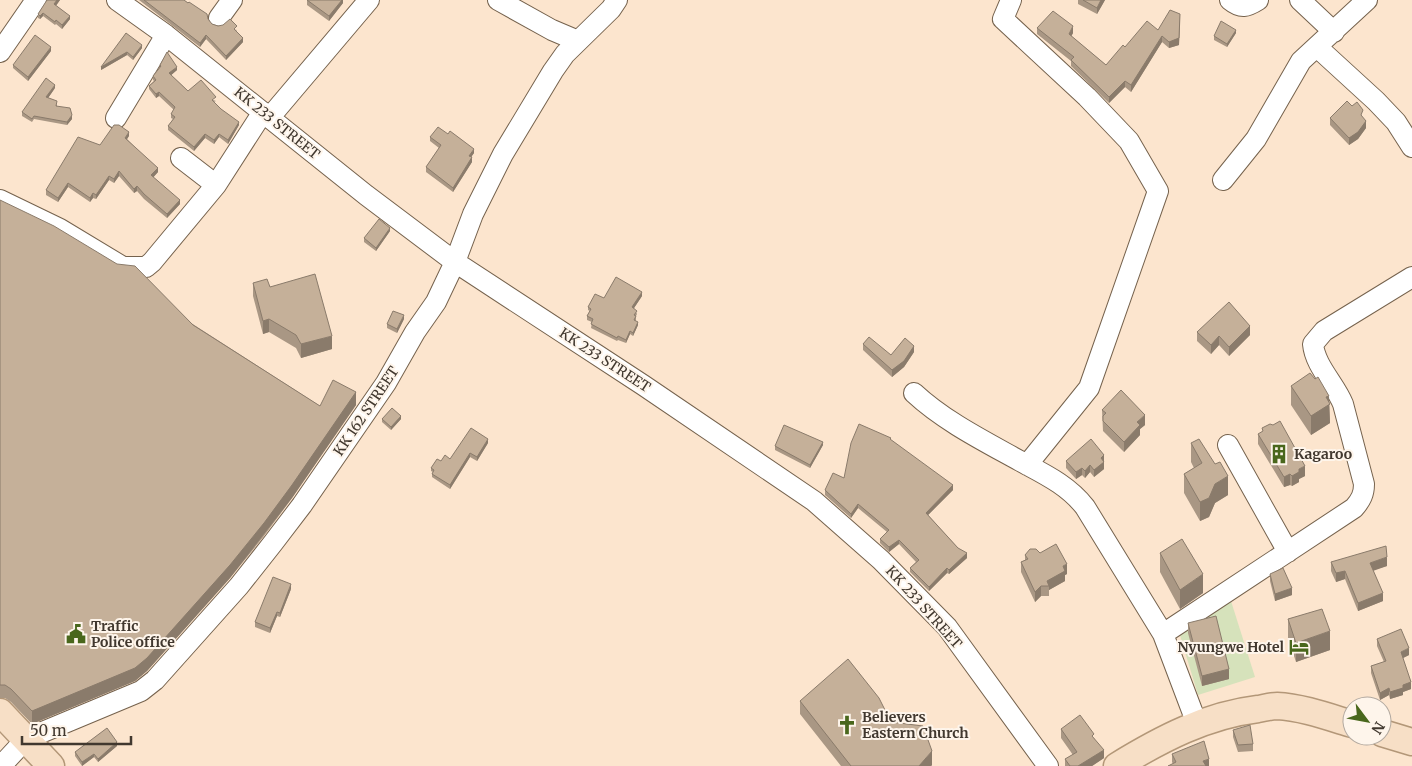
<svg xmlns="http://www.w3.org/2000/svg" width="1412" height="766" viewBox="0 0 1412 766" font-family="Merriweather,serif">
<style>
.green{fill:#d6e2bb}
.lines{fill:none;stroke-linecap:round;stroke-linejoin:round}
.minor-casing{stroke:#75624d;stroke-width:22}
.major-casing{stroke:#b39778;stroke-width:29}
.minor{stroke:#fff;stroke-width:20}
.major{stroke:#f7dfc6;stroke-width:26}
.wall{fill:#a99784}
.shaded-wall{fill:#8a7b6b}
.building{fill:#c5b099;stroke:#8a7b6b}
.labels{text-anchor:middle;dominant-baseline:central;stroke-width:4;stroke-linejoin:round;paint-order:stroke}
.street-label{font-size:14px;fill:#41382f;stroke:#fef5eb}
.poi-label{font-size:14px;font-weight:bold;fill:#41382f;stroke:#fef5eb;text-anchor:start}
</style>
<rect width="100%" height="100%" fill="#fce5ce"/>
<path class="green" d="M1231,601L1255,677L1198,695L1179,632Z"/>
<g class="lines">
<defs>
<path id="minor" d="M117,0L166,35L366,195L455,262L643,385L814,501L881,560L947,627L1048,766
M498,0L552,30L578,41
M1011,0L1003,19L1087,97L1129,141L1158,191L1089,388L1027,465
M1230,0C1241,9 1247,7 1258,0
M1300,0L1334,32
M219,18L232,0
M1317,47L1376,101L1396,122L1412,147
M0,52L36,0
M270,117L369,0
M116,118L166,35
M181,158L216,185
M1223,180L1256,139L1301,61L1367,0
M0,200L60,229L123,267H146L152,262L216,185L263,112
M914,393C944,421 984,441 1020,461C1044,474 1068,485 1085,507L1163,634
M1228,445L1288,552
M1197,724L1163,634L1354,508C1361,500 1364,494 1364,484L1343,404C1335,384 1315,366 1313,344L1324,331L1412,277
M1,766L26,739L141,691L155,680L239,586L273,543L302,505L386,383L415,332L436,302L455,262L473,214L503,154L553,71L565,54L611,9L617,0"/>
<path id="major" d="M0,712L51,766
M1382,733L1412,742
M1117,766C1161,739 1207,715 1258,709C1264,708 1271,706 1277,706C1301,707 1329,717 1352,724"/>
</defs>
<use href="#minor" class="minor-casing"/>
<use href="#major" class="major-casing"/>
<use href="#minor" class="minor"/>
<use href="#major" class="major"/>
</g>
<path class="wall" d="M47,0H60L56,6L70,19L62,29L56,24L55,25L43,16L40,19L38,18V14Z
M139,0H184L208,19L212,24L237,30L236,31L243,42L226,60L206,39L200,47Z
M307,0H343V3L329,21L307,5Z
M1078,0H1105L1097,14L1078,4Z
M1180,21L1179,45L1169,48L1162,42L1131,92L1125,87L1109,103L1071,66V61L1037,34V28L1073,33L1071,36L1106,65L1125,47L1158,30Z
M126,33L142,48L133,60L127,55L101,70Z
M1236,33L1227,47L1214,40V36Z
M51,51L28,81L13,68V65Z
M160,65L177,70L171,75L188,91L216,101L214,102L221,109L239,125L228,144L219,137L214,144L205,138L194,151L168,130V126L173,119L171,118V114L174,110L159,96L156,98L149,89V86L154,81L153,80V76L160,67Z
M55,88L48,98L57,105V106L72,119L67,125L34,119L32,122L22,116V112Z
M1330,118H1363L1366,128L1358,139L1349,145L1330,125Z
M129,136L127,139L158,172L153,177L180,204L167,218L144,199L137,191L134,193L119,176L114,183L109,180L96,199L93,198L90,202L68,187L58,202L46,195V190L100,145Z
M430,137L474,153L471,157L472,162L453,192L426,172V167L439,148L430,141Z
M0,200L320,406L356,405L292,498L264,536L230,578L147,671L135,681L32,724L11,702L5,698H0Z
M390,231L376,251L364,242V238Z
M253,283L270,287L332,349L301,358L296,348L269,332L263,334L253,296Z
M642,296L634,308L637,314L636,316V321L638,325L633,336L630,334L626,343L618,340L617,341L591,328L592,322L587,320V316L590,311L588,310V307L604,298Z
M404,319L397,333L387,328V324Z
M1197,332L1250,335L1229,356L1219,345L1211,354L1197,341Z
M863,344L891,355L914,352L904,367L892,377L863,350Z
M1291,386L1329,403L1330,423L1311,435L1291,405Z
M1102,410L1145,425L1140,429V435L1124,452L1103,431Z
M382,419H401L391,430L382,422Z
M1258,434L1305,476L1299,479V482L1292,486L1290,485L1284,487L1258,444Z
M891,440L953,490L928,515L967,558L949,574L947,573L929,591L910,572V568L916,562L899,544L889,552L880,543V539L887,532L858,508L851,518L825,495V490L844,478Z
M488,443L477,461L470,457L450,489L432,477V474L433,472L431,471V468L441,461L450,459Z
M1191,443L1228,495L1215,503L1209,517L1200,521L1184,493V474L1194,468L1191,462Z
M823,445L810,468L775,450V446Z
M1104,455V469L1094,477L1090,472L1085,478L1082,475L1076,479L1066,468V461Z
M1040,553L1067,574L1065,575V581L1049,590V596H1041L1035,602L1021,572V562L1025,560V555Z
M1160,553L1203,593L1180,609L1160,572Z
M1331,562L1387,566L1373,570L1383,601L1358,611L1345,579L1336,582L1331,571Z
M1270,574L1292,595L1275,601L1270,581Z
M291,589L280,617L277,616L270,633L255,627V622Z
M1288,619L1330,650L1296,662L1288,638Z
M1188,623L1229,679L1202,686L1188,633Z
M1377,639L1409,655L1403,658L1411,689L1403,692V695L1390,699L1389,695L1380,700L1371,673V666L1384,662L1377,646Z
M800,701L891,722L932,765L931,766H841L800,714Z
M1061,729L1094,738L1104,758L1092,766H1065V759L1073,755L1061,738Z
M1233,730L1253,744V751L1238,752L1233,737Z
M117,746L98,762L94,757L82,766L75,756V752Z
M1172,754L1209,766L1173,764L1172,762Z"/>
<path class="shaded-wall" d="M57,0H60L54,8V4Z
M342,0H343V3L329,21V16Z
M1101,0H1105L1097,14V8Z
M43,13V16L40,19V16Z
M1180,14L1179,45L1169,48V42Z
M70,16V19L62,29V25Z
M1073,26V33L1069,41V34Z
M1236,30V33L1227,47V44Z
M206,35V39L200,47V43Z
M1162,36V42L1131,92V85Z
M243,38V42L226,60V56Z
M142,45V48L133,60V57Z
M51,47V51L28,81V77Z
M127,52V55L101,70V67Z
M177,67V70L169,77V73Z
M1125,81V87L1109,103V97Z
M55,85V88L46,101V97Z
M159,92V96L156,98V94Z
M72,115V119L67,125V122Z
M1366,121V128L1358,139L1349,145V138Z
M239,122V125L228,144V140Z
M129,132V136L125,142V138Z
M205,134V138L194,151V147Z
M219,134V137L214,144V140Z
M474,149V153L469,160V156Z
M472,157V162L453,192V188Z
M158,168V172L151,180V175Z
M119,171V176L114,183V179Z
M109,176V180L96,199V195Z
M68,183V187L58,202V198Z
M137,186V191L134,193V189Z
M93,193V198L90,202V198Z
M180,200V204L167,218V214Z
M390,228V231L376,251V248Z
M642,292V296L632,311V307Z
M404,315V319L397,333V329Z
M269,319V332L263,334V321Z
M638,322V325L633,336V333Z
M1250,326V335L1229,356V347Z
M630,331V334L626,343V340Z
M332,336V349L301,358V344Z
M1219,336V345L1211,354V345Z
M914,346V352L904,367L892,377V370Z
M356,392V405L292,498L230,578L147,671L135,681L32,724V711Z
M1329,396L1330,423L1311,435V416L1326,397Z
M1145,415V425L1140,429V435L1124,452V442L1137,422Z
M401,416V419L391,430V427Z
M488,439V443L477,461V457Z
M823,442V445L810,468V465Z
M470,453V457L450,489V485Z
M1104,455V469L1094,477V470L1101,458Z
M1090,465V472L1085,478V471Z
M1305,466V476L1299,479V482L1292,486V476L1299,469Z
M1082,468V475L1076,479V472Z
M1290,474V485L1284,487V477Z
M1228,476V495L1215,503L1209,517L1200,521V502L1215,484Z
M953,485V490L926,517V513Z
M858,504V508L851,518V514Z
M899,540V544L889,552V547Z
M967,553V558L949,574V570Z
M1387,557V566L1370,572V563Z
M1067,564V574L1065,575V581L1049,590V586L1047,581L1063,566Z
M947,568V573L929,591V587Z
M1345,571V579L1336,582V573Z
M1203,574V593L1180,609V590Z
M291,584V589L280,617V613Z
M1041,586V596L1035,602V592Z
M1292,588V595L1275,601V594Z
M1383,593V601L1358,611V603Z
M277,612V616L270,633V628Z
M1330,631V650L1296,662V643Z
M1409,648V655L1401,659V652Z
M1229,669V679L1202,686V676Z
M1411,682V689L1403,692V695L1390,699V692L1403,685Z
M1389,688V695L1380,700V693Z
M117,742V746L98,762V759Z
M1104,750V758L1092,766H1078Z
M932,751V765L931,766H919Z
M94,754V757L82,766V762Z
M1209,759V766H1203V761Z"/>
<path class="building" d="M47,0H57L54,4L70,16L62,25L56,20L55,22L43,13L40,16L38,14Z
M144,0H184L188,3L189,2L207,14L208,19L212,24L218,26L223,25L230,19L237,26L234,29L243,38L226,56L206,35L200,43Z
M307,0H342L329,16Z
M1083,0H1101L1097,8Z
M1170,10L1180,14L1179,38L1169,42L1162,36L1131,85L1125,81L1109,97L1071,60L1074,57L1037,28L1053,11L1073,26L1069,34L1106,65L1123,45L1125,47L1147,21L1158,30Z
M1221,21L1236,30L1227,44L1214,36Z
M126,33L142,45L133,57L127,52L101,67Z
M35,35L51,47L28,77L13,65Z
M167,52L177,67L169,73L188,91L201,80L216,97L212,100L221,109L239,122L228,140L219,134L214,140L205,134L194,147L168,126L175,117L171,114L175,107L159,92L156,94L149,86L156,80L153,76L161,66L160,65Z
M46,78L55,85L46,97L57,101L56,106L70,108L72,115L67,122L34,116L32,119L22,112Z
M1347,101L1352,106L1357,102L1363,110L1361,115L1366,121L1358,132L1349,138L1330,118Z
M114,125H119L129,132L125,138L158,168L151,175L180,200L167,214L144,194L137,186L134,189L119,171L114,179L109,176L96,195L93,193L90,198L68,183L58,198L46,190L78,137L100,145Z
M438,127L448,134L450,131L474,149L469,156L472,157L453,188L426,167L441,145L430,137Z
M0,200L54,226L117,264L135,266L193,325L320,406L333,380L356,392L292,485L264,523L230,565L147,658L135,668L32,711L11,689L5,685H0Z
M379,219L390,228L376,248L364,238Z
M315,274L332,336L301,344L296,335L269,319L263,321L253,283L267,279L270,287Z
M616,277L642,292L632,307L637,311L634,315L636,316L634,320L638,322L633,333L630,331L626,340L618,336L617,338L591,324L593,319L587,316L591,309L588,307L595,294L604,298Z
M1229,302L1250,326L1229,347L1219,336L1211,345L1197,332Z
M393,311L404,315L397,329L387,324Z
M869,337L891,355L905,338L914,346L904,361L892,370L863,344Z
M1310,373L1315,379L1318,377L1329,396L1326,397L1330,404L1311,416L1291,386Z
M1121,390L1145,415L1137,422L1140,425L1124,442L1103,421V416L1106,413L1102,410Z
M392,408L401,416L391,427L382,419Z
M1280,421L1305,466L1299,469V472L1292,476L1290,474L1284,477L1258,434L1263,431L1262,428L1270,424L1273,425Z
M859,424L891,438L890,439L953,485L926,513L958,548L967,553L949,570L947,568L929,587L910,568L919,560L899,540L889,547L880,539L889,530L858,504L851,514L825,490L833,473L844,478L851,443Z
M784,425L823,442L810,465L775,446Z
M471,428L488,439L477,457L470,453L450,485L432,474L434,470L431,468L437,459L441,461L445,455L450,459Z
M1091,439L1104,455L1101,458L1104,462L1094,470L1090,465L1085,471L1082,468L1076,472L1066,461Z
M1199,439L1215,464L1220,462L1228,476L1215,484L1209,498L1200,502L1184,474L1202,463L1191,443Z
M1182,539L1203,574L1180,590L1160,553Z
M1056,544L1067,564L1063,566L1065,571L1047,581L1049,586H1041L1035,592L1021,562L1028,559L1025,555L1030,549H1036L1040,553Z
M1386,546L1387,557L1370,563L1383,593L1358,603L1345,571L1336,573L1331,562Z
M1283,568L1292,588L1275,594L1270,574Z
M273,577L291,584L280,613L277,612L270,628L255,622Z
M1322,609L1330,631L1296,643L1288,619Z
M1216,616L1229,669L1202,676L1188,623Z
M1401,629L1409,648L1401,652L1411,682L1403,685V688L1390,692L1389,688L1380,693L1371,666L1386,661L1377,639Z
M848,659L879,698L891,722L923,726L932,751L919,766H851L800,701Z
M1080,715L1094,734L1092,736L1104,750L1078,766H1070L1065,759L1077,752L1061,729Z
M1250,725L1253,744L1238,745L1233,730Z
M107,728L117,742L98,759L94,754L82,762L75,752Z
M1204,741L1209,759L1203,761L1206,766H1168L1176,762L1172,754Z"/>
<defs>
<symbol id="building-bare" viewBox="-9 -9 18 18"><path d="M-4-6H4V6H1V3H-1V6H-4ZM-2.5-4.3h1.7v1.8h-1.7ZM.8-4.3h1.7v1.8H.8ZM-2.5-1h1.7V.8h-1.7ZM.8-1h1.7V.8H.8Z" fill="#49671c" stroke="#fef5eb" stroke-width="2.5" paint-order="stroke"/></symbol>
<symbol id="civic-bare" viewBox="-9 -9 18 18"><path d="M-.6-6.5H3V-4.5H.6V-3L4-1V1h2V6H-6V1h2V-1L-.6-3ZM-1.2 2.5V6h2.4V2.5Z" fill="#49671c" stroke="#fef5eb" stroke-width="2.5" paint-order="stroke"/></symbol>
<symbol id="hotel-bare" viewBox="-9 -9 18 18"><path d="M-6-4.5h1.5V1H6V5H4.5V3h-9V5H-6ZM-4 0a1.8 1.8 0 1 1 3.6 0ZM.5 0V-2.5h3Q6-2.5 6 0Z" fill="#49671c" stroke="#fef5eb" stroke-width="2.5" paint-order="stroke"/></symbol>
<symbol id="church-bare" viewBox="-9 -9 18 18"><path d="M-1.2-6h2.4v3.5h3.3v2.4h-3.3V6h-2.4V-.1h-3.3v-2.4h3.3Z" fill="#49671c" stroke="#fef5eb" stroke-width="2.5" paint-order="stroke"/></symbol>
</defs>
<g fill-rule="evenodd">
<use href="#building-bare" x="1265" y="440" width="28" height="28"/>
<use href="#civic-bare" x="62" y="620" width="28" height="28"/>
<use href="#hotel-bare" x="1285" y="633" width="28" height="28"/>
<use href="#church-bare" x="833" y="711" width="28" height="28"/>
</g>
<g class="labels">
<g class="street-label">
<text transform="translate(277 123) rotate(39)">KK 233 STREET</text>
<text transform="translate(605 360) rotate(33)">KK 233 STREET</text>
<text transform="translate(366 411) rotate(-56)">KK 162 STREET</text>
<text transform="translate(924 607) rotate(48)">KK 233 STREET</text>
</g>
<g class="poi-label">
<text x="1294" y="454">Kagaroo</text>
<text x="91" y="626">Traffic<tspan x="91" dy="16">Police office</tspan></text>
<text x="1284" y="647" text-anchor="end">Nyungwe Hotel</text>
<text x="862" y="717">Believers<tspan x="862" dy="16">Eastern Church</tspan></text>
</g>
</g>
<g transform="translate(1367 721) rotate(122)"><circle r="24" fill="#fef5eb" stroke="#b2a9a0"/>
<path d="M0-4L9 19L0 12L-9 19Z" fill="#49671c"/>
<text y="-8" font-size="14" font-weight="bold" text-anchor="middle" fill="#41382f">N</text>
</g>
<path d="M22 736v8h109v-8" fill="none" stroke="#41382f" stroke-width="2.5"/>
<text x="30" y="736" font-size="15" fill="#41382f" stroke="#fef5eb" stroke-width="4" paint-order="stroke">50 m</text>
</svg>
